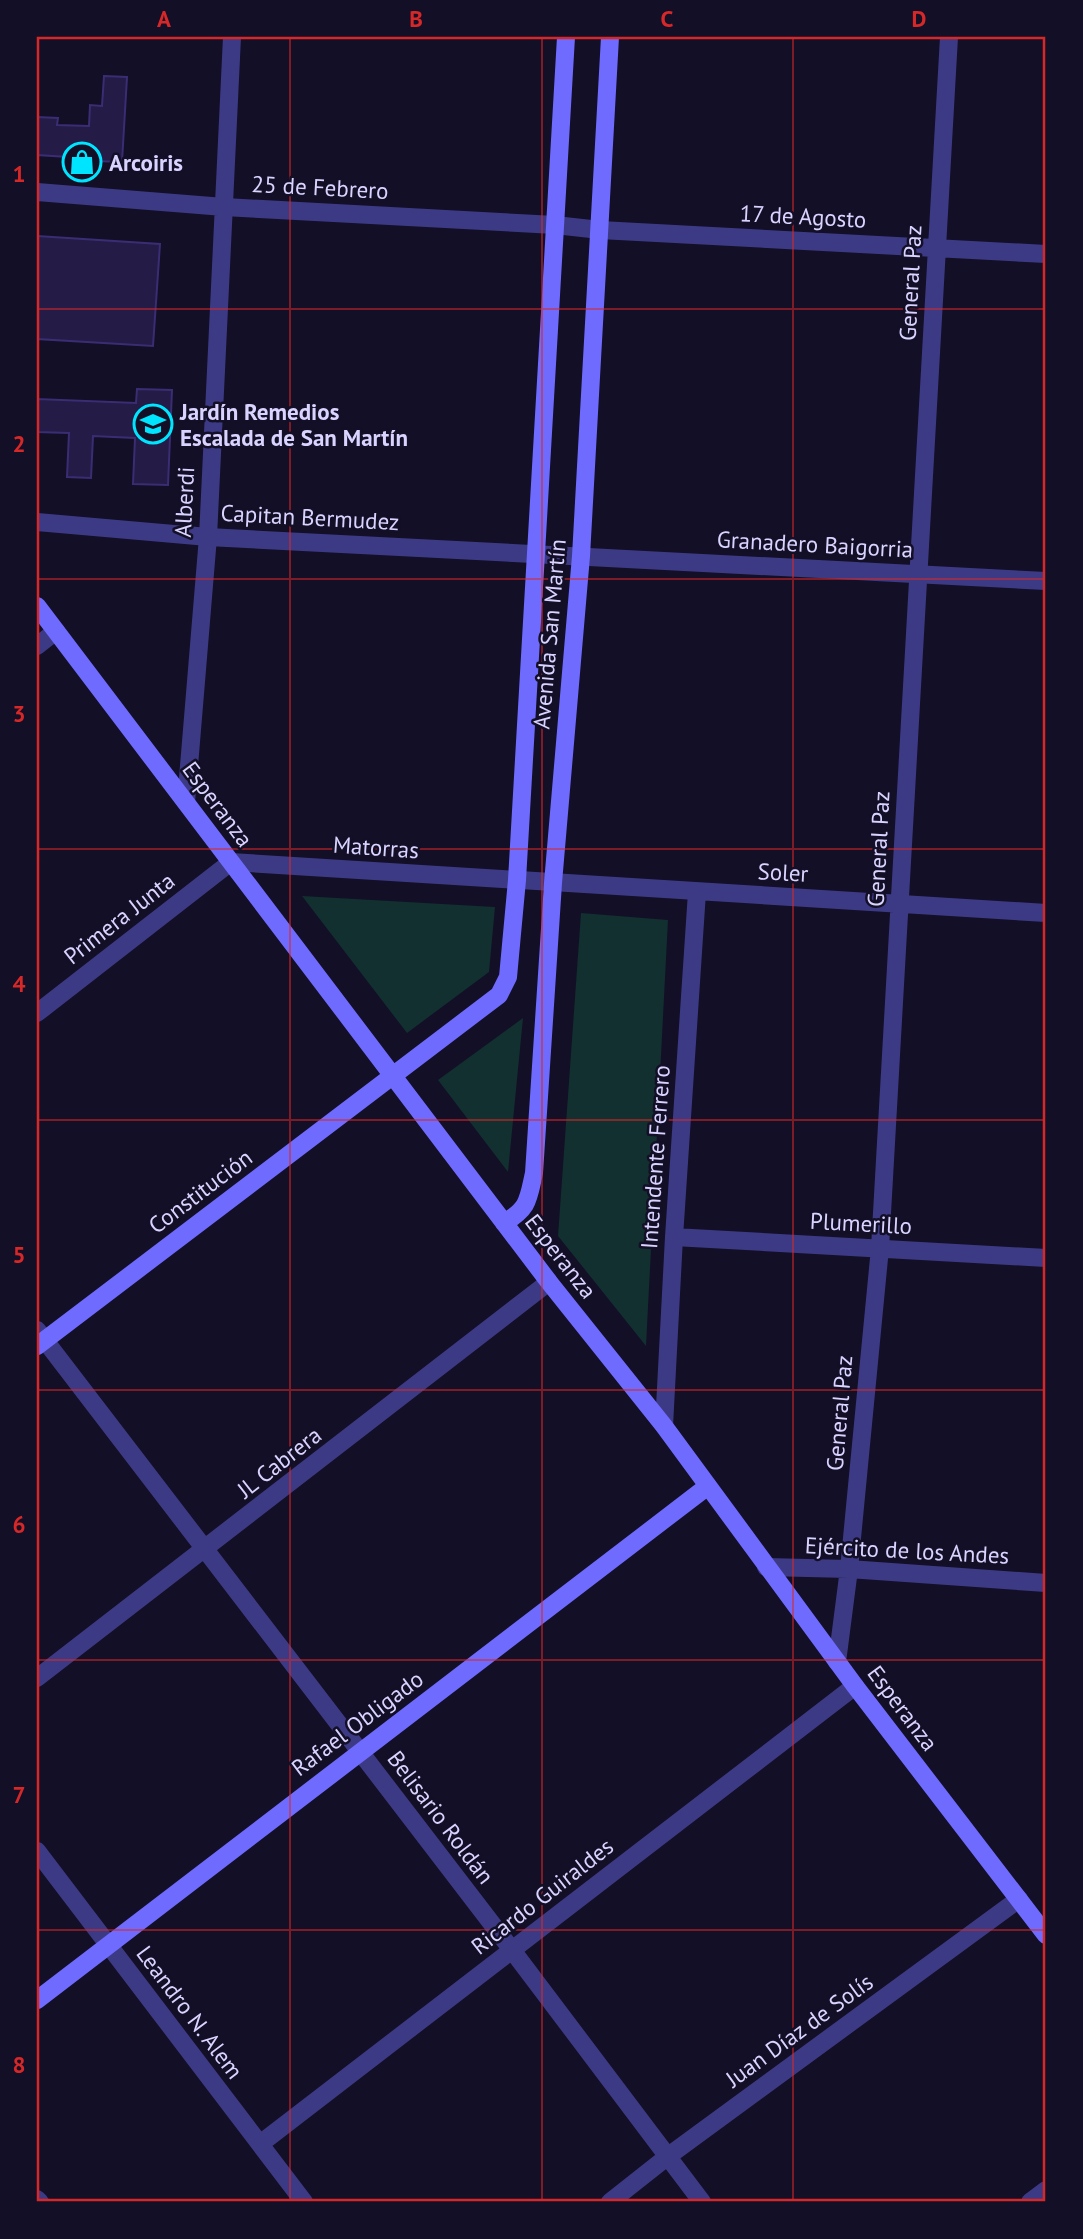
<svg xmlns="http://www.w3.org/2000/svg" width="1083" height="2239" viewBox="0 0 1083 2239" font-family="'PT Sans',sans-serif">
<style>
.green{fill:#12302f}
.building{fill:#241b47;stroke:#3b2d73;stroke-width:2}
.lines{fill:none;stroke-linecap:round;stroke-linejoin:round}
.minor{stroke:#3d3a85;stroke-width:18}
.secondary{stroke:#6f6bff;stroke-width:18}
.grid{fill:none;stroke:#d62828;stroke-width:2;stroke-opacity:0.55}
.labels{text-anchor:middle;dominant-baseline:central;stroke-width:5;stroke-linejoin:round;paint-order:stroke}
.poi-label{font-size:23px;font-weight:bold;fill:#d9d4ff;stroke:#130f26;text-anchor:start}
.street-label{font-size:23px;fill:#d9d4ff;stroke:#130f26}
.neatline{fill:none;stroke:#d62828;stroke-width:2.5}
.grid-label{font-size:23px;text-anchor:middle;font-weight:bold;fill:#d62828}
</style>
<rect width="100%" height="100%" fill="#130f26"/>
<path class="green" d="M302,896L495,907L489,972L407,1033Z
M581,913L668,920L646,1346L558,1236Z
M523,1018L508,1172L438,1080Z"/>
<path class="building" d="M104,76L127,77L122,162L95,161V166L68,165V157L37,155V117L58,118L57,125L89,126L90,105L102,106Z
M37,236L160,244L153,346L37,339Z
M137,389L172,390L168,485L133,484L135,438L93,436L91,478L67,477L69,433L37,432V399L136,403Z"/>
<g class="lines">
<path class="minor" d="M37,192L224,207L555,225L600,230L1046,254
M37,522L208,537L1046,581
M37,646L56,631
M186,802L208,537L232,37
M37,1013L231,862L1046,913
M674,1237L1046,1258
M37,1330L512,1950L702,2202
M664,1426L674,1237L697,892
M766,1567L849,1569L1046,1583
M837,1662L849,1569L880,1248L949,37
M37,1678L549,1282
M37,1851L304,2202
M260,2144L855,1686
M37,2199L40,2202
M610,2202L667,2157L1019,1899
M1030,2202L1046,2190"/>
<path class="secondary" d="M37,606L549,1282L664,1426L855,1686L1046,1935
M504,1223C529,1208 528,1200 534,1173L553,883L581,556L610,37
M37,1346L499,995L508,977L517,880L566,37
M37,2000L708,1486"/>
</g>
<path class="grid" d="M290,37V2202M542,37V2202M793,37V2202M37,309H1046M37,579H1046M37,849H1046M37,1120H1046M37,1390H1046M37,1660H1046M37,1930H1046"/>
<defs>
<symbol id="shop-ring" viewBox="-11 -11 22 22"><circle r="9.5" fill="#130f26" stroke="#00e5ff" stroke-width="1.5"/><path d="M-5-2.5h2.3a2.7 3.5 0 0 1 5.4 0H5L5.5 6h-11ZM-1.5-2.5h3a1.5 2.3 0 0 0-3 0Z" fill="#00e5ff"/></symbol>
<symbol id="school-ring" viewBox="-11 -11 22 22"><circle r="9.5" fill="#130f26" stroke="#00e5ff" stroke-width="1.5"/><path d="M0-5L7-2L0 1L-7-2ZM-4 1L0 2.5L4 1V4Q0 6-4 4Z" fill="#00e5ff"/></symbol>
</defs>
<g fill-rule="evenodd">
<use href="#shop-ring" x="60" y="140" width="44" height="44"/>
<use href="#school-ring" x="131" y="402" width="44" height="44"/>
</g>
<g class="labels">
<g class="poi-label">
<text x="109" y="162">Arcoiris</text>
<text x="180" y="411">Jardín Remedios<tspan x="180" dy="26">Escalada de San Martín</tspan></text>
</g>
<g class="street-label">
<text transform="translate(320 187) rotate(3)">25 de Febrero</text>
<text transform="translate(803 216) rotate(3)">17 de Agosto</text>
<text transform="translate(910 283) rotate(-87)">General Paz</text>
<text transform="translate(184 502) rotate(-87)">Alberdi</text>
<text transform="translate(310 517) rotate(3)">Capitan Bermudez</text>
<text transform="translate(815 544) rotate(3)">Granadero Baigorria</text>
<text transform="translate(549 634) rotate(-85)">Avenida San Martín</text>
<text transform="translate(218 804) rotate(53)">Esperanza</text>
<text transform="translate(376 847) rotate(4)">Matorras</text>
<text transform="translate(878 849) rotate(-87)">General Paz</text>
<text transform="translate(783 872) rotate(3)">Soler</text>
<text transform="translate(119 918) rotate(-38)">Primera Junta</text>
<text transform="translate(655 1157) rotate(-86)">Intendente Ferrero</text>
<text transform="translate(200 1191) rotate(-37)">Constitución</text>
<text transform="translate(861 1223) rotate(3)">Plumerillo</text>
<text transform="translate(561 1256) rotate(52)">Esperanza</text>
<text transform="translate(839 1413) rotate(-85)">General Paz</text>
<text transform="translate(279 1462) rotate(-38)">JL Cabrera</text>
<text transform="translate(907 1550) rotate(3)">Ejército de los Andes</text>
<text transform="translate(903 1708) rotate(53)">Esperanza</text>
<text transform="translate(357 1723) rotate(-37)">Rafael Obligado</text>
<text transform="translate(441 1817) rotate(53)">Belisario Roldán</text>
<text transform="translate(542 1896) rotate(-38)">Ricardo Guiraldes</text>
<text transform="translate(190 2012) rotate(53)">Leandro N. Alem</text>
<text transform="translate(799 2030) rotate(-36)">Juan Díaz de Solís</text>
</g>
</g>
<rect width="1083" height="2239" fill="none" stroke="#130f26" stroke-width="77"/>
<rect x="38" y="38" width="1006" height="2162" class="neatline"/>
<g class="grid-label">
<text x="164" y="27">A</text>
<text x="416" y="27">B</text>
<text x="667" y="27">C</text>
<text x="919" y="27">D</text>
<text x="19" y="182">1</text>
<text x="19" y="452">2</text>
<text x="19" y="722">3</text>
<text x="19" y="992">4</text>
<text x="19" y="1263">5</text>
<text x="19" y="1533">6</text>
<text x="19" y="1803">7</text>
<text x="19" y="2073">8</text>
</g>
</svg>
